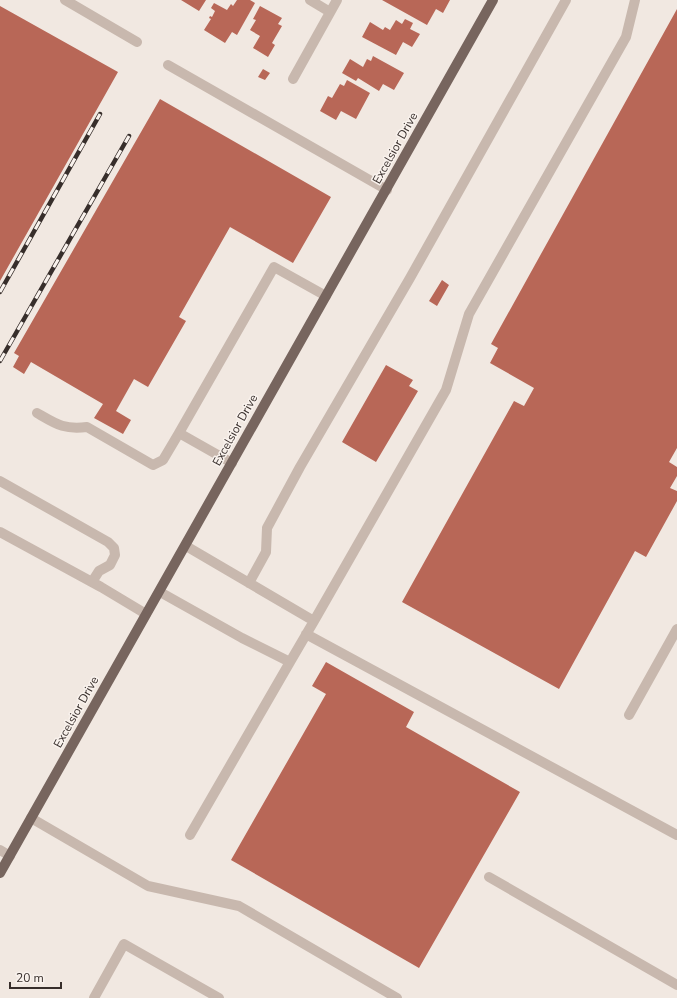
<svg xmlns="http://www.w3.org/2000/svg" width="677" height="998" viewBox="0 0 677 998" font-family="'Nunito Sans',sans-serif">
<style>
.building{fill:#b86757}
.lines{fill:none;stroke-linecap:round;stroke-linejoin:round}
.minor{stroke:#c8b8ae;stroke-width:10}
.major{stroke:#77655e;stroke-width:10}
.rail-casing{stroke:#372e2b;stroke-width:4.5}
.rail{stroke:#f9f2ed;stroke-width:3;stroke-dasharray:9;stroke-linecap:butt}
.labels{text-anchor:middle;dominant-baseline:central;stroke-width:3;stroke-linejoin:round;paint-order:stroke}
.street-label{font-size:12px;fill:#372e2b;stroke:#f9f2ed}
</style>
<rect width="100%" height="100%" fill="#f1e8e1"/>
<path class="building" d="M181,0H206L199,11Z
M237,0H250L255,3L237,35L232,32L225,43L204,30L211,19L209,18L210,16L212,17L215,11L211,8L214,3L227,10L231,4L233,6Z
M382,0H450L443,13L436,9L427,25Z
M0,6L118,72L0,281Z
M260,6L282,18L278,24L282,26L272,43L275,45L268,57L253,48L260,36L250,30L256,20L253,19Z
M677,9V448L669,462L677,467V476L670,488L677,491V501L646,557L635,551L559,689L402,602L514,401L524,406L534,388L490,363L498,348L491,344Z
M405,19L413,23L410,29L420,34L412,47L403,42L396,55L362,37L370,22L383,30L385,27L390,30L396,20L402,24Z
M373,56L404,73L394,90L383,84L379,91L358,78L356,81L342,73L350,59L363,67L367,59L371,61Z
M263,69L270,73L265,80L258,77Z
M347,80L370,93L356,119L341,111L336,120L320,111L328,96L332,98L340,84L344,86Z
M160,99L331,197L293,263L230,227L179,317L186,321L148,387L134,379L116,411L131,420L123,434L94,418L103,404L31,362L24,374L13,367L19,356L14,353Z
M442,280L449,285L437,306L429,301Z
M386,365L413,380L409,386L418,391L376,462L342,442Z
M326,662L414,712L406,727L520,792L419,968L231,860L326,694L312,686Z"/>
<g class="lines">
<path class="minor" d="M65,0L137,42
M310,0L330,12
M168,65L387,190
M293,79L337,0
M37,413C56,424 64,430 87,427L153,465L163,460L179,433
M232,463L179,433L274,267L326,296
M0,481L108,542L114,548L115,555L110,565L99,571L92,582
M0,532L101,587L146,614
M249,583L266,552L267,528L300,467L410,278L566,0
M160,592L242,638L290,662L314,621L186,546
M314,621L446,390L469,314L626,37L635,0
M306,634L677,835
M629,715L677,629
M31,818L148,886L239,906L397,998
M190,835L290,662
M0,850L10,856
M489,877L677,985
M94,998L124,944L219,998"/>
<path class="major" d="M0,873L493,0"/>
<defs>
<path id="rail" d="M0,292L100,114
M0,361L129,136"/>
</defs>
<use href="#rail" class="rail-casing"/>
<use href="#rail" class="rail"/>
</g>
<g class="labels">
<g class="street-label">
<text transform="translate(395 148) rotate(-61)">Excelsior Drive</text>
<text transform="translate(235 430) rotate(-61)">Excelsior Drive</text>
<text transform="translate(76 712) rotate(-61)">Excelsior Drive</text>
</g>
</g>
<path d="M10 982v6h51v-6" fill="none" stroke="#372e2b" stroke-width="2"/>
<text x="16" y="982" font-size="12" fill="#372e2b" stroke="#f9f2ed" stroke-width="3" paint-order="stroke">20 m</text>
</svg>
